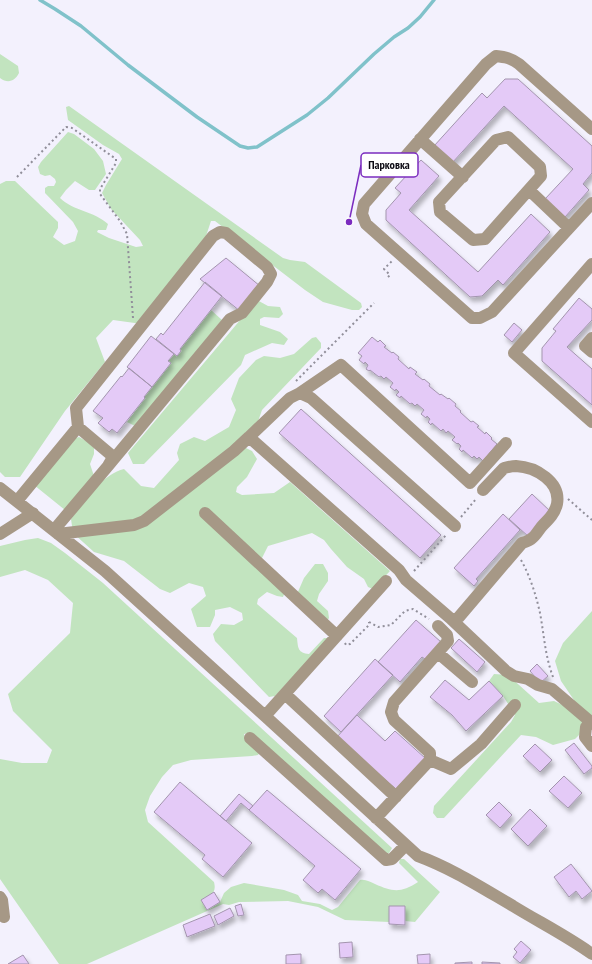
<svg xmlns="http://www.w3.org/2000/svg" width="592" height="964" viewBox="0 0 592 964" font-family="'PT Sans Narrow',sans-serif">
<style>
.green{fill:#c2e4bf}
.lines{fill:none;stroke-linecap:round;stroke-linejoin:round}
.stream{stroke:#80c2ca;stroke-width:3.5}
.building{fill:#e4caf7;stroke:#a395ae;filter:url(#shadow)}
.path{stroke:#918f9a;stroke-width:2;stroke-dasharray:2 3;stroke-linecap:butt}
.minor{stroke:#a69886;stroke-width:12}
.leader{fill:none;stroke:#7b2cbf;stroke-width:1.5}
.callout-dot{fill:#7b2cbf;stroke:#fff;stroke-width:1.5}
.callout{fill:#fff;stroke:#7b2cbf;stroke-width:1.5}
.callout-label{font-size:12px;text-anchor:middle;font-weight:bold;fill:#0c0a13}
</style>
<defs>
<filter id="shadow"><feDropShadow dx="2.5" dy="4.5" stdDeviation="2" flood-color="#0004"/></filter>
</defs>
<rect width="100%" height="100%" fill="#f3f1fd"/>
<path class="green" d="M0,54L18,66L19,73C15,81 8,84 0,78Z
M69,106L283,258L290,260L305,262L361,303L362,307L359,310H352L323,302L305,290L215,221H211L205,239L142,324L113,320L96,338L105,362L65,411L20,477H5L0,472V184L6,181H15L58,222V228L53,237L64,245L75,241L78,231L73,222L45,193V188L48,186H54L56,182L55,179L50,175L45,176L40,174L38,167L41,162L68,132L74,134L94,149L103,161L106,174L95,190H89L75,181L66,190L60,198C73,211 94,211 108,224L106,230H98L97,232L109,238L136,247L143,246L140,240L111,209L102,193L106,185L122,159L119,154L103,145L68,120L66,107Z
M257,300L268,306L280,307L283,314L279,318L264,317L260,319V325L280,332L288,339L284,345L272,343L245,355L241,365L144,464H133L128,453Z
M211,310L222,320L135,426L127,422L145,398L144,397L171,363L168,361L174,354L177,356L181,351L180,349Z
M316,337L321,343V348L262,410L255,430L242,446L252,451L257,459L247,477L237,487L236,492L242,495L274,493L290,482L390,571L373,589L368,587L364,579L347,567L331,549L324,540L312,533L268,546L260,562L286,589L283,597L277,596L267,592L258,599L257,604L297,638C298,648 298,653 309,654L324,638H327V640L275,696L269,697L215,641L213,634L221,624L234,625L243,620L242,613L230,607L215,610V615L210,627H197L191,609L206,596L203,587L189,583L170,593L160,589L124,561L94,552L73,533L71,519C84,501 101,475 124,469L141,486L154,488L179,460L177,453L180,444L194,437L205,441L229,427L236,410L231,399L239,378L256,360L264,356L280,358L294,354L312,338Z
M79,437L88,442L94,448V454L90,464L94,476L65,510L34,485L73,439Z
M38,538L51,543L65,553L103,583L392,848L389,853L383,854L251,733L244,734L245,738L260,752L258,755L252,756L191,760L173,765L162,777L150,796L145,810L148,822L214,882C217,894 210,895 201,900L207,910L220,902L224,893L231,887L244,883L284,890L298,895L302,901L320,904L332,910L338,907L360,880C366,879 370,882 375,884C393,892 401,893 418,882L399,863L400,859H404L440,892L415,922L405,921V906H389V922L345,920L318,907L288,901L239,902L229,905L223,904L87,964H59L0,879V759L22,763H47L52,750L13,711L8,694L70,633L73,603L48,580L25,570L0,577V546L25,540Z
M315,564H323L328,573V581L319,594L317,601L328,611L329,618L327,621L297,594L304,578Z
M592,611V717L580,734L575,739L553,745L536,737L521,735L444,818H437L433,813L434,806L511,722L515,715L503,696L489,681L494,674L508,675L539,703L554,701L569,708L574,700L561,681L555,661L563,643Z"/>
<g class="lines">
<path class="stream" d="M40,0L55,9L81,26L128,65L197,117L240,146L248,148L257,147L307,115L328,98L374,54L394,37L408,28L420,17L434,0"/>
</g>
<path class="building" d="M505,79H518L592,146V173L583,184L589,190L565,217L545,199L573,169L504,106L452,163L434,146L482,93L487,98Z
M421,160L439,176L409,210L478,272L531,214L550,232L503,285L498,280L482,296L470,297L386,220V210L401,193L395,188Z
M226,258L260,286L240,311L200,279Z
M205,282L222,296L180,349L181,351L177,356L156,339L161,333L163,335Z
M579,298L592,309V320L567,347L592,369V405L542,361V348L556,331L553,329Z
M514,323L522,330L512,342L504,335Z
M151,336L174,354L168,361L171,363L152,387L127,367Z
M372,337L378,342L380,340L386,346L384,347L392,353L393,352L399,357L398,359L409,369L410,367L417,372L415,374L423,380L424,379L430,384L429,386L440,395L441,394L448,399L449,398L456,404L455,406L461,411L460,412L471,422L473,421L479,426L477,427L485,434L486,432L492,438L491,439L497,444L483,461L479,457L477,459L474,456L472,458L463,450L462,452L459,449L461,446L458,443L457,444L452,440L455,437L448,431L446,433L443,429L441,431L432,423L431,425L428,422L430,419L427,416L426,418L421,414L424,410L417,404L415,406L412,403L410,404L401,396L400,398L396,395L399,392L396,389L395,391L390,387L393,383L386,377L384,379L381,376L379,377L370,370L369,371L366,369L368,365L365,362L364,364L359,360L362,356L358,353Z
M129,368L152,387L144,397L145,398L117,433L112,429L109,432L98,423L103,418L93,411L121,376L122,377Z
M301,409L441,535L420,558L279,433Z
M532,494L551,512L529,537L509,519Z
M503,514L520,530L476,579L478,581L474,586L454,568Z
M416,620L441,642L425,659L422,657L400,682L378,662Z
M459,639L485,662L477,672L451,648Z
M375,659L393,675L341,732L324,716Z
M537,664L548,676L540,683L530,671Z
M445,680L469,700L489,681L503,696L466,731L452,715L430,697Z
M357,715L385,741L395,731L425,758L396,789L336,738Z
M574,743L592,766V768L584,774L565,750Z
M535,744L552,760L540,772L523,756Z
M564,776L582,793L568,808L549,791Z
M180,782L252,843L223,877L202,859L205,855L154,812Z
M267,790L361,869L335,900L322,889L318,893L303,880L315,866L249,810Z
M239,794L253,806L249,810L241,803L226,821L220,816Z
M499,802L512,815L500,828L486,815Z
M530,809L547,826L528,846L511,829Z
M571,864L592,891L582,899L576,891L569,897L554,877Z
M214,892L220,902L207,910L201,900Z
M241,904L244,915L238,916L235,906Z
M389,906H405V925L389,924Z
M230,908L234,916L218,925L214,916Z
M210,914L215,926L187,937L183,925Z
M521,941L531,950L520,963L513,957L517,952L514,949Z
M352,942L353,957L340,958L339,943Z
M301,954V964H286V955Z
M430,954V964H418L417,955Z
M23,955L29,964H8Z
M472,962V964H455V963Z
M482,962L500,963V964H482Z"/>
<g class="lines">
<path class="path" d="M17,177L66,127L72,128L116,159V163L100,189V194L120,221L127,234L133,318
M388,277L390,275L384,269L392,261
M296,381L374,303
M568,499L592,520
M461,517L476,499
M521,560C530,576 536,595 540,613C544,634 545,656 553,677
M414,571L447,534
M369,622L378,627L391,625L405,611L413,609L429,619
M345,643L346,645L350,644L369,625V622"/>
<path class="minor" d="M592,129L519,64C511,58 505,57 496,56L486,64L364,204L362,214L366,224L472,318H480L492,312L592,203
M508,137L540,167L541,176L485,239L473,240L440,212L439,202L496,140Z
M420,139L463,177
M529,190L569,228
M592,264L514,353L592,422
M592,338L585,346L592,352
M300,393L341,365L470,483L506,443
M249,437L290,398L300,393L311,398L455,526
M0,488L105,571L265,716L418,856C451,868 482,888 513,906C539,922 567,936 592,954
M17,501L78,427
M205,513L337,636
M54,530L108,466L112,459L110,454L78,427L76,408L213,236L220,232L226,233L267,267L271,274L267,282L242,313L230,319L108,466
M0,534L33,513
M58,534L134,525L144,521L234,451L249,437L399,570L406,580L450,618L455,620L459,617L522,543C525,542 529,541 531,539C536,536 539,529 543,525C549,519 555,513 557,504C561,482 536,467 516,466C512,466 508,467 504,468L483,490
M450,618L506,671L514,676L528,679L538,685L552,689L592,723
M438,653L472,682
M285,694L396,797
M265,716L386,581
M592,722L586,727L585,737L592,746
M250,738L386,860L392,859L406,845
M430,760L451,769L481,744L515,705
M376,818L430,760V753L394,720L391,712L394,702L448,641L447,635L438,626
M0,897L2,900L4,917"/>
</g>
<path class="leader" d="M349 222L361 165"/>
<circle class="callout-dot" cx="349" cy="222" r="4"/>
<rect class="callout" x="361" y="153" width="57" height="24" rx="4"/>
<g class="callout-label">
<text x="389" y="169">Парковка</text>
</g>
</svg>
